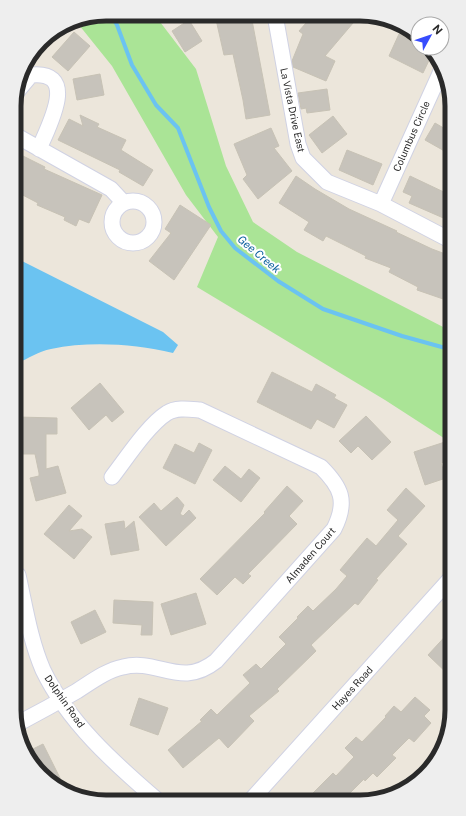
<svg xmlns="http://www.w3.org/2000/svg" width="466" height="816" viewBox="0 0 466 816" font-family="'Public Sans',sans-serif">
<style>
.green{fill:#aae496}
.water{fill:#6bc3f1}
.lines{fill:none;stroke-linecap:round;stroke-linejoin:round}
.stream{stroke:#6bc3f1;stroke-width:4}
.building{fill:#c7c3bb;stroke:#c7c2b5}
.street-casing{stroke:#d0d2e3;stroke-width:17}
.street{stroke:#fff;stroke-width:15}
.labels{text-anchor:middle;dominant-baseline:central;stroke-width:4;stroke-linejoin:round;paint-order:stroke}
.street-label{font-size:10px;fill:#2a2a2a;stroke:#fff}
.water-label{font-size:11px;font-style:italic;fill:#0a5f9d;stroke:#fff}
.rim{fill:none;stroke:#2a2a2a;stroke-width:5}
</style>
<rect width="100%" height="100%" fill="#ece6db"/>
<path class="green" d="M106,14H154L196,69L226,166L253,222L297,252L449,330L450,442L385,400L197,287L218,237L186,195L112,66L75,20Z"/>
<path class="water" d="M16,258L163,332L178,345L173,353C134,344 90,341 51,349C39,351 28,359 17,363Z"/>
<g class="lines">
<path class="stream" d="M110,14L117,25L132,65L156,105L178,128L209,207L221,231L235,248L278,281L323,309L402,336L449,349"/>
</g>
<path class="building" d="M215,15H251L270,115L246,119L243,100L233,54L224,55Z
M313,15L359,16L325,56L335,61L326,81L293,67L292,61L303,34L299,31Z
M189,20L202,41L185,52L172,31Z
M74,32L90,46L68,71L52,57Z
M399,34L418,44V48H428L432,54L423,73L389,56Z
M100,74L104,95L77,100L73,79Z
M327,89L330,110L307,113L306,108L301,109L298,93Z
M80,115L99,124L97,127L126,140L121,150L153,170L143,186L119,172L120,170L58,140L69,119L83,126Z
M333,116L347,134L322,153L309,135Z
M435,123L447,130L448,153L425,140Z
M271,128L279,146L274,148L292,171L258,199L243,179L247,175L234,144Z
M347,150L382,164L373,185L339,170Z
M15,152L45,167L44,169L102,195L89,223L79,219L76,226L64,220L65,217L37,205L38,203L15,191Z
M296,176L315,189L349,209L397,231L396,232L432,249L448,255L449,301L417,290L418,287L389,272L391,268L365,258L366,256L326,236L323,241L304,230L309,222L279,203Z
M410,176L448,194V220L409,203L412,196L403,192Z
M180,205L211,225L174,280L149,261L171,233L165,229Z
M272,372L312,392L316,384L336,395L334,398L347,405L334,428L317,419L311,429L257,402Z
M100,383L124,412L112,422L106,415L89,430L71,408Z
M366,416L391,442L372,460L358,446L351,453L339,441Z
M17,417L57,418V434H46V469L58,466L66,493L36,501L30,478L39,476V473L35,454H23V442H17Z
M448,441L450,460L441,463L446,478L425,485L414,452Z
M199,443L212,450L195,484L163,468L175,444L194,453Z
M225,466L241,479L249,469L260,478L241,502L213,480Z
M287,486L303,501L289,516L297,524L248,574L251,576L243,584L235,577L217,595L200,579L265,513L264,512Z
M406,488L425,506L398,536L407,544L376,579L378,580L358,605L355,603L311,645L316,651L277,689L279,691L249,716L254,721L228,748L219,738L183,768L168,750L202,721L200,720L211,709L217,715L250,683L243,675L256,664L261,669L286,644L279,637L298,618L297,617L308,606L313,611L336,589L347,576L340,570L356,551L367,538L376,546L398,520L387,510Z
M177,497L184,505L180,514L183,516L189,510L196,518L166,546L139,517L154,503L161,511Z
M69,505L82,516L69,531L82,529L92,537L74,559L44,534Z
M124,521L125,529L134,521L139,550L111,555L105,524Z
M196,593L206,624L171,635L161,604Z
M114,600L153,602L152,635H141L142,625L113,623Z
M95,610L106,632L81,644L71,622Z
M451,630V677L428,655Z
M415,697L430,710L424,716L431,723L414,742L409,738L392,755L396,758L377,777L373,773L365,781L364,779L345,798H308L333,773L336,776L354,757L345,748L356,737L362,742L386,717L385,716L394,706L401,712Z
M139,698L168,708L158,735L130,725Z
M43,744L65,788L45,779L27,752Z"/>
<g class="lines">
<defs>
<path id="street" d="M275,15L298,144L303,158L327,182L381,204L448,239
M15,94L31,75C80,70 48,127 39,149
M15,135L111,189L124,203
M112 222a21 21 0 1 1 42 0a21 21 0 1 1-42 0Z
M381,204L442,69
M18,575C25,606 30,640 43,670C68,722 114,763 157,800
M19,723C38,713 58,702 77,691C91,682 107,670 123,667C158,658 181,689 216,661L334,529C348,501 341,487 321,467L200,410C189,409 176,407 167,413C148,425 126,459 112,477
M252,799L451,578"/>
</defs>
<use href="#street" class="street-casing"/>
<use href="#street" class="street"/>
</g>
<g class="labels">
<g class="street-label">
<text transform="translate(293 110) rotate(78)">La Vista Drive East</text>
<text transform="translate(411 136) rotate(-66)">Columbus Circle</text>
<text transform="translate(310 555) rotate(-49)">Almaden Court</text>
<text transform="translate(352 688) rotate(-48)">Hayes Road</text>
<text transform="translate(65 701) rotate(55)">Dolphin Road</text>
</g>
<g class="water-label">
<text transform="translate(259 254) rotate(40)">Gee Creek</text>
</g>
</g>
<path d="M0 0H466V816H0ZM106 21H360A85 85 0 0 1 445 106V710A85 85 0 0 1 360 795H106A85 85 0 0 1 21 710V106A85 85 0 0 1 106 21Z" fill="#eee" fill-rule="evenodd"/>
<path class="rim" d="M106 21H360A85 85 0 0 1 445 106V710A85 85 0 0 1 360 795H106A85 85 0 0 1 21 710V106A85 85 0 0 1 106 21Z"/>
<g transform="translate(430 36) rotate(50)"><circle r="19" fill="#ffffff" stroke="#aaaaaa"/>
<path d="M0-3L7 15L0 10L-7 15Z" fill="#374cfd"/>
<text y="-6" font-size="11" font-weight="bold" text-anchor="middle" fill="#2a2a2a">N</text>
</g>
</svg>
